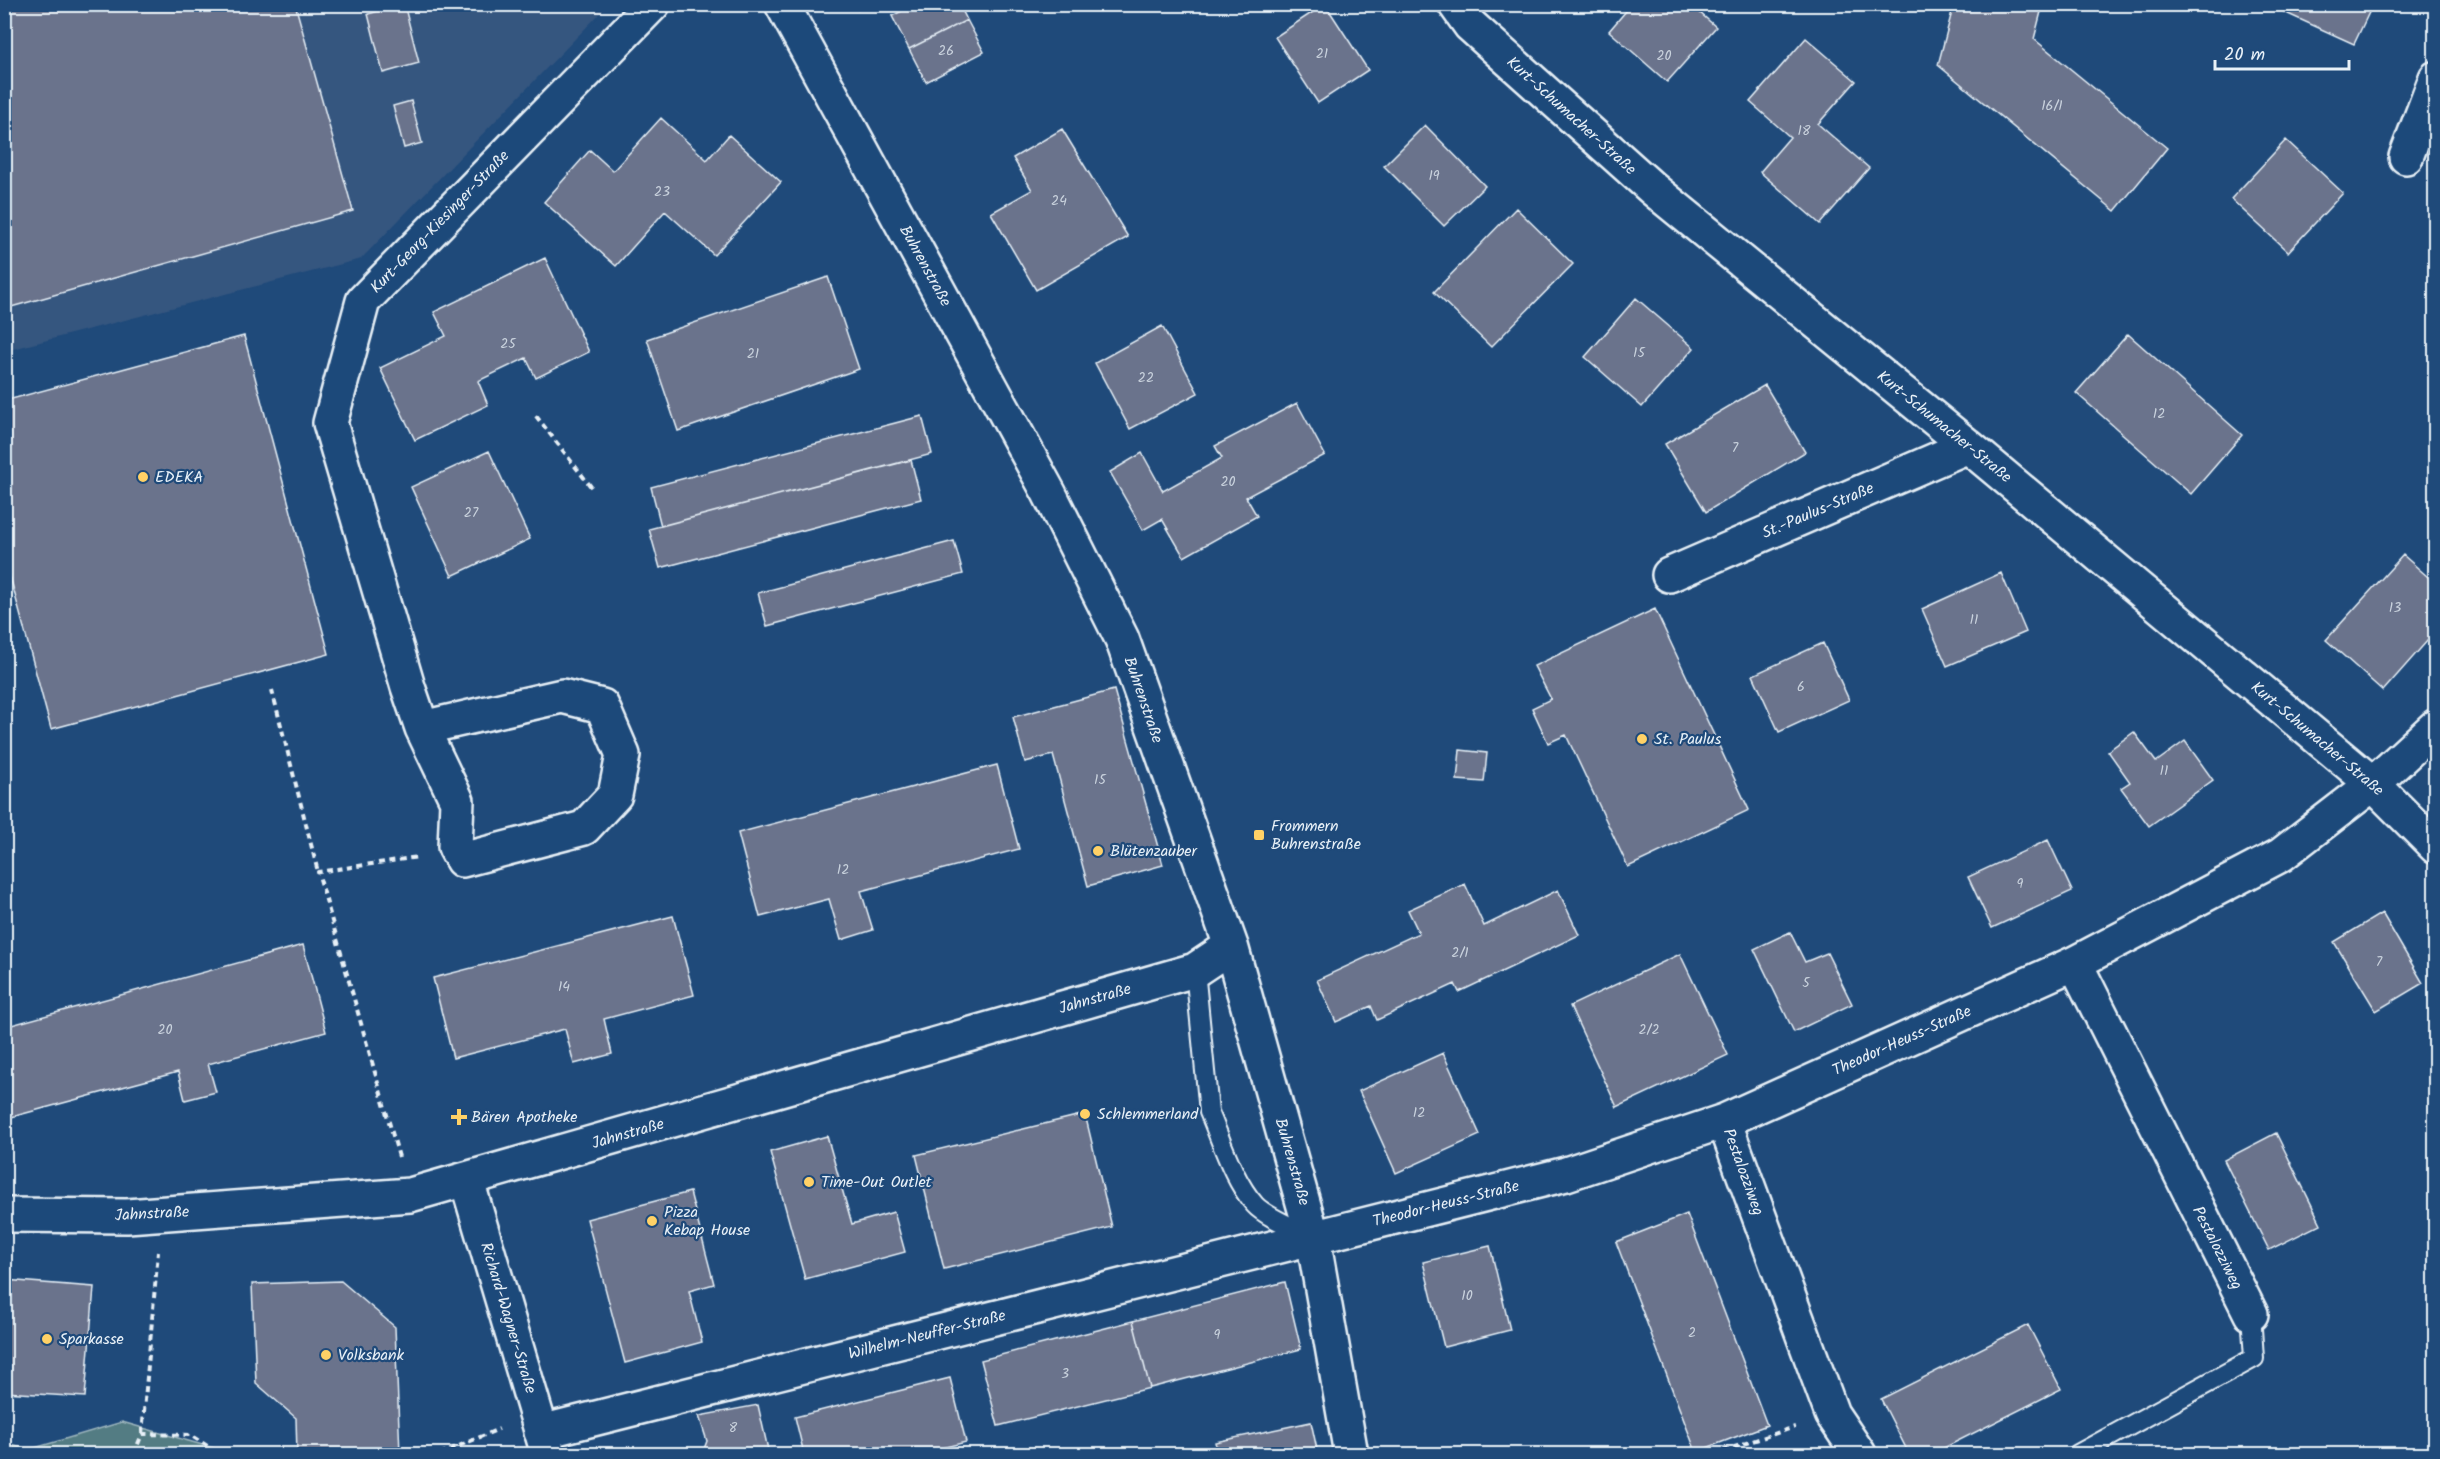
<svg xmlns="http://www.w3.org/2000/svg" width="2440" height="1459" viewBox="0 0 2440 1459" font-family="Kalam,sans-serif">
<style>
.built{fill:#36567f}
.green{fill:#537c83;stroke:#9eb6be;stroke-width:1.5}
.building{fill:#6b738c;stroke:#e8f1f8;stroke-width:1.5}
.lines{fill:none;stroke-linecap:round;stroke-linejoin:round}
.service-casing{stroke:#e8f1f8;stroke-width:22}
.minor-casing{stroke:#e8f1f8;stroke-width:38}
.path{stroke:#e8f1f8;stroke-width:4;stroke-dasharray:6 4.5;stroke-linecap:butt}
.service{stroke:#1f4a7a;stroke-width:18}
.minor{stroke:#1f4a7a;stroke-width:33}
.poi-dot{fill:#ffd166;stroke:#1f4a7a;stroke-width:2}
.labels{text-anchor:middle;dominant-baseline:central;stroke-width:4.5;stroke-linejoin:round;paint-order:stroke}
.number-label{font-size:14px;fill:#c9d2dd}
.street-label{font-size:16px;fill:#e8f1f8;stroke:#1f4a7a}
.poi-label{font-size:16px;fill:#e8f1f8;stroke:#1f4a7a;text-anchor:start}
</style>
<rect width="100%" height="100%" fill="#1f4a7a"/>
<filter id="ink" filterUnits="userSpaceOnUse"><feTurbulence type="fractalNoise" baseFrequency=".0167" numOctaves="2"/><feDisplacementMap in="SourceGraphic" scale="12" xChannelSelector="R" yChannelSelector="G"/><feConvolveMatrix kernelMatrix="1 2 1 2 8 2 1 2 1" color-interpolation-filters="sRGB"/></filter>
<g filter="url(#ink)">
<path class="built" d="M5,5H608L361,259L5,351Z
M4,686L14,727L5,729H4Z"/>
<path class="green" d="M122,1422L234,1454H5V1443L28,1450Z"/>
<path class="building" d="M16,4H295L353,211L4,309V8Z
M404,4L419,63L383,73L368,14Z
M855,4H867L858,10Z
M915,4H959L967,20L909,49L892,16Z
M1325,4L1368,70L1318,103L1275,37Z
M1632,4H1690L1716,27L1667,82L1609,31Z
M1954,4H2043L2034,39L2167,148L2115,211L1938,65Z
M2277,4H2373L2354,44L2275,8Z
M967,20L984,52L926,82L909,49Z
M1806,38L1856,81L1818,124L1869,168L1820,224L1760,172L1790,137L1750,102Z
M411,101L422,143L404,148L393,106Z
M661,118L707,160L729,135L781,182L714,255L665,211L616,266L544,202L590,150L613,171Z
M1425,125L1485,186L1444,226L1384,166Z
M1062,129L1128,237L1036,290L991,213L1032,190L1013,158Z
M2286,140L2343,193L2288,252L2231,199Z
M1516,208L1573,264L1491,347L1434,292Z
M545,258L589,352L536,378L526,358L478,381L488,405L415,440L380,368L446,336L434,312Z
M828,277L859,369L678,431L647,339Z
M1636,298L1694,348L1642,407L1585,357Z
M1162,326L1198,393L1130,429L1095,363Z
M2128,334L2242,435L2191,494L2076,393Z
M244,336L329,654L51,729L4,554V401Z
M1765,385L1805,452L1706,512L1665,444Z
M1297,403L1325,455L1246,497L1257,516L1184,557L1162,519L1143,530L1110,472L1142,453L1163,491L1222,458L1215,446Z
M922,416L932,454L661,526L651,487Z
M489,451L530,539L452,576L411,487Z
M911,460L921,499L660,568L649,529Z
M954,541L963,574L767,626L758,593Z
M2403,555L2436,584V631L2383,691L2326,640Z
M2001,573L2026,632L1947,666L1922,609Z
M1655,609L1749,810L1628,867L1566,735L1548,743L1532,708L1551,699L1534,666Z
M1823,643L1849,700L1779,732L1753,675Z
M1114,690L1163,865L1088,886L1053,755L1025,762L1013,717Z
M2134,732L2156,762L2185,741L2213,780L2149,826L2121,788L2130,782L2108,751Z
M1460,750L1487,753L1484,782L1457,780Z
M997,765L1019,849L861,891L873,930L841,940L829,899L760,917L738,833Z
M2048,840L2072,891L1992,928L1968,877Z
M1465,884L1484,926L1558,890L1579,935L1459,992L1455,984L1377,1020L1371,1006L1336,1022L1317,980L1419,933L1408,910Z
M2382,913L2423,983L2376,1011L2334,942Z
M673,916L694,995L604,1019L612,1054L574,1064L565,1029L453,1058L433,978Z
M1790,932L1805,962L1827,953L1852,1004L1794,1032L1754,949Z
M303,945L326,1032L208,1064L216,1092L185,1100L178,1072L4,1119V1027Z
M1680,954L1728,1055L1617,1107L1570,1006Z
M1443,1053L1480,1135L1396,1173L1359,1091Z
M1085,1114L1112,1227L944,1269L916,1155Z
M2276,1133L2321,1224L2269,1250L2224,1160Z
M827,1136L852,1224L894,1212L905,1252L805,1279L770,1152Z
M690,1192L714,1284L689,1291L702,1342L625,1363L587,1219Z
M1687,1214L1767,1425L1696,1452L1616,1242Z
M1490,1246L1510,1330L1444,1347L1423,1262Z
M4,1280L94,1287L85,1397L4,1392Z
M341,1281L395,1327L400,1454H297L296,1418L256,1383L252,1284Z
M1285,1282L1301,1349L1150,1388L1133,1321Z
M1133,1321L1150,1388L998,1426L981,1360Z
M2028,1325L2061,1389L1932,1454H1909L1881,1399Z
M950,1378L966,1442L917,1454H804L795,1417Z
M758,1405L769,1454H702L707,1441L699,1416Z
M1311,1422L1318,1454H1218L1215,1442Z"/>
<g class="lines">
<defs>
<path id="service" d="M1195,970L1209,1112C1222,1142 1233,1180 1255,1205C1266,1217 1297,1229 1313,1238
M2078,1454L2254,1358L2251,1314"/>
<path id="minor" d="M782,4L1049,493L1122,639L1231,946L1313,1238L1351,1454
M1455,4L1470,25L1653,189L1968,446L2373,784L2436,847
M2406,157L2436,78
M1669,575L1968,446
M422,728L562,696L602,706L623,755L615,795L584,828L462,860L455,847L457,801L422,728L408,687L330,423L363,301L653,4
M2075,963L2251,1314
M1724,1121L1832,1414L1859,1454
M467,1181L548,1454
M4,1215L127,1216L410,1195L1195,970L1231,946
M541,1432L1566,1174L1724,1121L2075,963L2281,855L2373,784L2436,726"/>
</defs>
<use href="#service" class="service-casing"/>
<use href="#minor" class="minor-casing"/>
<path class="path" d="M536,416L592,488
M272,690L318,872
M399,1157L318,872L418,857
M142,1434L158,1252
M134,1454L142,1434L190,1435L220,1454
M440,1454L499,1429
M1713,1454L1795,1427"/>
<use href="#service" class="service"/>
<use href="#minor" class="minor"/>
</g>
</g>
<g class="poi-dot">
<circle cx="143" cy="477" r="6"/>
<circle cx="1642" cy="739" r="6"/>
<rect x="1253" y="829" width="12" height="12" rx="3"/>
<circle cx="1098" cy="851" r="6"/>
<circle cx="1085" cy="1114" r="6"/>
<path d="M456 1108h6v6h6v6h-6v6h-6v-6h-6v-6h6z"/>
<circle cx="809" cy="1182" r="6"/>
<circle cx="652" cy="1221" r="6"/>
<circle cx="47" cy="1339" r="6"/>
<circle cx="326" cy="1355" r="6"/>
</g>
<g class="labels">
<g class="number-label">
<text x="946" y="51">26</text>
<text x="1322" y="54">21</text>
<text x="1664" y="56">20</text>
<text x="2052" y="106">16/1</text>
<text x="1804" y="131">18</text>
<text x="1434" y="176">19</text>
<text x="662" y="192">23</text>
<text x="1059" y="201">24</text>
<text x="508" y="344">25</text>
<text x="1639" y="353">15</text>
<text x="753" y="354">21</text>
<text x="1146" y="378">22</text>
<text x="2159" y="414">12</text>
<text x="1735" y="448">7</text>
<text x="1228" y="482">20</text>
<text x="471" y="513">27</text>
<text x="2395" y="608">13</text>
<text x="1974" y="620">11</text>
<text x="1801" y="687">6</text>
<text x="2164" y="771">11</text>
<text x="1100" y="780">15</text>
<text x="843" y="870">12</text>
<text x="2020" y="884">9</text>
<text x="1460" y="953">2/1</text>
<text x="2379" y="962">7</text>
<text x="1806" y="983">5</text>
<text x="564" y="987">14</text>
<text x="165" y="1030">20</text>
<text x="1649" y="1030">2/2</text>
<text x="1419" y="1113">12</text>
<text x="1467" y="1296">10</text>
<text x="1692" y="1333">2</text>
<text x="1217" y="1335">9</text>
<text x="1065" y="1374">3</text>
<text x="733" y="1428">8</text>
</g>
<g class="street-label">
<text transform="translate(1571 116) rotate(42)">Kurt-Schumacher-Straße</text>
<text transform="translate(440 222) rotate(-46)">Kurt-Georg-Kiesinger-Straße</text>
<text transform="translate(925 266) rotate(61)">Buhrenstraße</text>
<text transform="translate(1944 427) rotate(39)">Kurt-Schumacher-Straße</text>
<text transform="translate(1818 511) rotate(-23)">St.-Paulus-Straße</text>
<text transform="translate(1143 700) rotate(71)">Buhrenstraße</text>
<text transform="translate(2317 739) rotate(40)">Kurt-Schumacher-Straße</text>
<text transform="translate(1095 999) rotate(-16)">Jahnstraße</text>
<text transform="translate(1902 1041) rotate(-24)">Theodor-Heuss-Straße</text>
<text transform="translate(628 1134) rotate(-16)">Jahnstraße</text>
<text transform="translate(1292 1162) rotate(74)">Buhrenstraße</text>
<text transform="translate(1743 1172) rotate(70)">Pestalozziweg</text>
<text transform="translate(1446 1204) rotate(-14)">Theodor-Heuss-Straße</text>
<text transform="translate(152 1214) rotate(-3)">Jahnstraße</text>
<text transform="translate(2217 1248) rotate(63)">Pestalozziweg</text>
<text transform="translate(508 1318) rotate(73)">Richard-Wagner-Straße</text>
<text transform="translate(927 1335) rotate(-14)">Wilhelm-Neuffer-Straße</text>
</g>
<g class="poi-label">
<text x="155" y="477">EDEKA</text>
<text x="1654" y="739">St. Paulus</text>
<text x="1271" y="826">Frommern<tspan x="1271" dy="18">Buhrenstraße</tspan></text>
<text x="1110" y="851">Blütenzauber</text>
<text x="1097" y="1114">Schlemmerland</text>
<text x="471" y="1117">Bären Apotheke</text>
<text x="821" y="1182">Time-Out Outlet</text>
<text x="664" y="1212">Pizza<tspan x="664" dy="18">Kebap House</tspan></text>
<text x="59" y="1339">Sparkasse</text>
<text x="338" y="1355">Volksbank</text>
</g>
</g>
<rect width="2440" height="1459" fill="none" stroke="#1f4a7a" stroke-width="24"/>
<rect x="12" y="12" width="2416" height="1435" fill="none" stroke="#e8f1f8" stroke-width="2" filter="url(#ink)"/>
<path d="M2215 60v9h134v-9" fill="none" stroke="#e8f1f8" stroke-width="3"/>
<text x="2224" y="60" font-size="18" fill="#e8f1f8" stroke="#1f4a7a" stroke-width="4.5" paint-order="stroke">20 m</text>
</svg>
